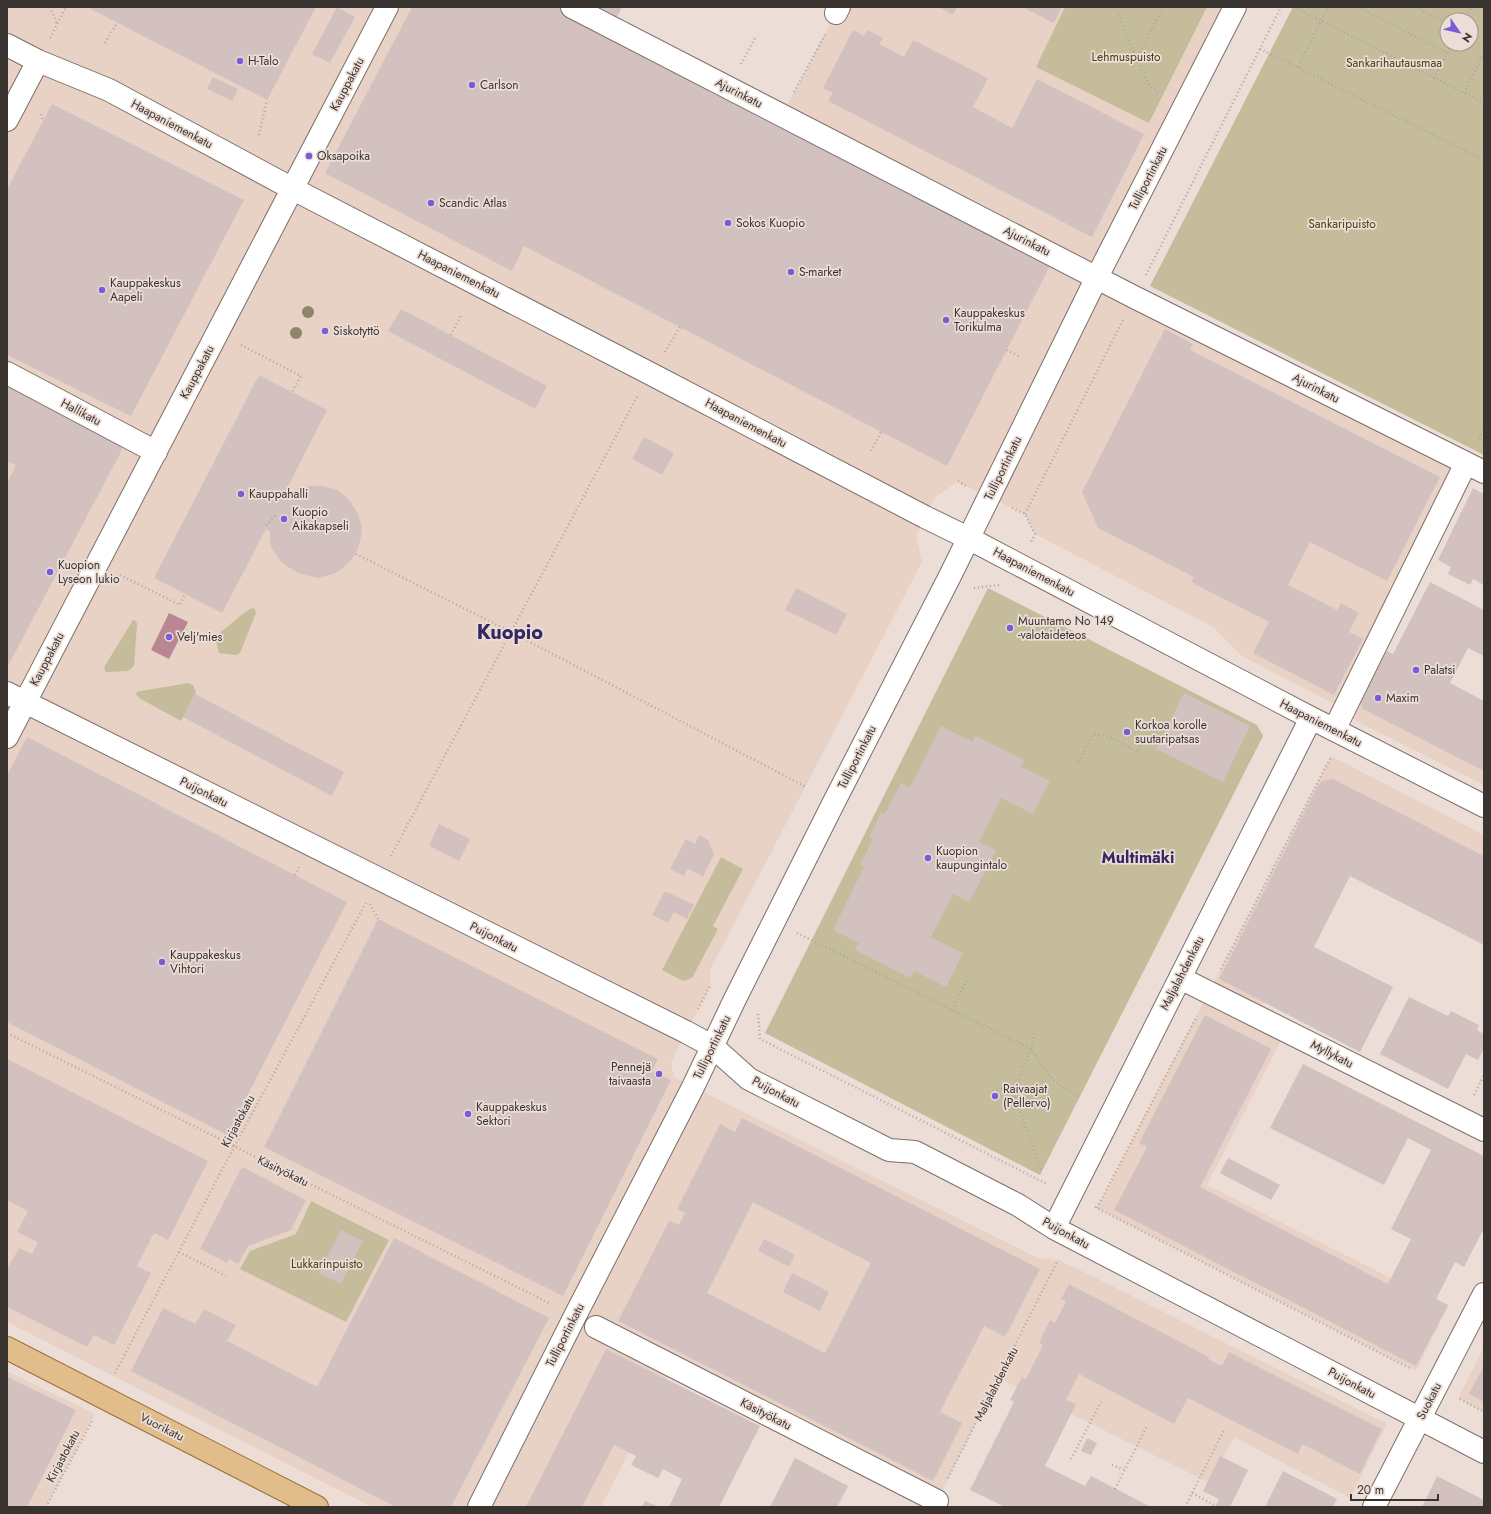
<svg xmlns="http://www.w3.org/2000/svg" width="1491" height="1514" viewBox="0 0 1491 1514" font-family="Jost,sans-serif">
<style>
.built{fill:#e8d2c6}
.green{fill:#c4bc9a;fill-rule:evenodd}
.water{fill:#ba8694}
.building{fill:#d2c1bf;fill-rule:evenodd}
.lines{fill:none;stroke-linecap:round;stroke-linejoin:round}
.minor-casing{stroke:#7c6f68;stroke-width:24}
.major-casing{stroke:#997038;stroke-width:24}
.path{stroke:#b2a6a0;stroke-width:2.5;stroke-dasharray:1 3;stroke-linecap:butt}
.minor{stroke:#fff;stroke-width:22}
.major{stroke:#e0bd8a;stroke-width:22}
.tree{fill:#90846c}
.poi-dot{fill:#785dd7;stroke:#ecddd6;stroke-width:1.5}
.labels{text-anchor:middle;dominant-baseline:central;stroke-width:3.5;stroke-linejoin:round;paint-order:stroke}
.park-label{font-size:12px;fill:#453c15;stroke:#ecddd6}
.poi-label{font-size:12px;fill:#3a3431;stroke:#ecddd6;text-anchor:start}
.street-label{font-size:12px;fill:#3a3431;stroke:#ecddd6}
.district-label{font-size:16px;font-weight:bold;fill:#342762;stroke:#ecddd6}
.town-label{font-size:20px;font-weight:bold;fill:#342762;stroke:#ecddd6}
</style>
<rect width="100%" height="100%" fill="#ecddd6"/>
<path class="built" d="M7,7H571L782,115L839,7H1235L1097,277L1466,463L1367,664L1484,724V785L1360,723L1343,713L1338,706L1242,656L1213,627L1035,534L1025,514L957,482L935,497L916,536L922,562L710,970V986L671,1062L674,1077L721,1101L1038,1258L1058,1260L1084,1272L1387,1424L1350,1498L1234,1437L1210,1483L999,1378L937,1501L673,1366L601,1507H372L7,1322Z
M1331,756L1484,835V900L1350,831L1257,1016L1286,1031L1207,1185L1448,1307L1416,1371L1097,1208Z
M1484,1347V1412L1458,1398Z
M7,1371L95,1414L46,1507H7Z"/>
<path class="green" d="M1065,7H1207L1149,123L1036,67Z
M1293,7H1484V455L1150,286ZM1447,20H1471V44H1447Z
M988,588L1257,725L1263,736L1040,1175L765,1033Z
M252,608L255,609L256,613L240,653L236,655L219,653L216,641V636L245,612Z
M133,620L136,621L137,624L134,666L128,671L106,672L104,668L106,664Z
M188,683L193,685L196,692L181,721L139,698L136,694L137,692L141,691Z
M721,857L743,869L713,926L718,929L692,978L683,981L662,970Z
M311,1201L389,1240L346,1322L240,1269L250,1251L296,1234Z"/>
<path class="water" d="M169,613L188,622L169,659L151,650Z"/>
<path class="building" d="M87,7H316L267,100Z
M337,7L355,17L330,63L312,54Z
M412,7H559L1052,262L947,466L524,246L512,271L325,173Z
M598,7H622L617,17Z
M938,7H957L953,15Z
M1022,7H1062L1054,23Z
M853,30L864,36L868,30L883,38L879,44L904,57L913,40L988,78L973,107L1012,128L1037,79L1144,134L1092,237L828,101L833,93L823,88Z
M213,77L238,89L232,101L207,89Z
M52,104L244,200L131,416L7,355V189Z
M401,309L547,386L535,409L388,331Z
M1165,329L1193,344L1190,350L1440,477L1387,581L1310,542L1288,585L1337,610L1341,603L1359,613L1349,632L1363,639L1334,695L1253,653L1269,622L1191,582L1194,577L1098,528L1082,492Z
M259,375L327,410L283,496L285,497L295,490L309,486H324L339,491L350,501L358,514L362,528L361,536L358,549L349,563L337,572L330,575L318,578L298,573L282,563L276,555L272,549L270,541V531L266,529L222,613L154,578Z
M7,385L124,446L8,666L7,665V483L16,465L7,461Z
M644,437L674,453L662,475L632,459Z
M1473,488L1484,494V585L1473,579L1470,585L1448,574L1451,567L1438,560Z
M1430,582L1484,610V656L1468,648L1450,683L1484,701V771L1363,709L1359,700L1385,650L1393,654Z
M796,588L847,614L836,635L785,610Z
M1184,693L1250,726L1223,782L1156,749Z
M195,694L344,772L332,796L183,717Z
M941,726L973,742L975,736L1024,760L1021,767L1050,781L1033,814L1001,798L979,842L996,850L983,876L969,902L953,894L931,937L963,953L946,987L914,971L910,978L855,950L859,943L833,930L864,867L860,865L873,839L869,837L881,812L885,814L901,783L910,788Z
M27,737L347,902L227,1135L7,1022V775Z
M1331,779L1335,780L1484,856V945L1350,876L1314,947L1393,987L1360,1052L1219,979L1318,786L1321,782Z
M439,824L470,839L459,861L429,846Z
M699,835L708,840L714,854L703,877L688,869L684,876L670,869L686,839L695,844Z
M665,891L694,905L687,919L674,912L668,923L652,915Z
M378,919L658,1059L652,1071L671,1080L563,1296L264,1147Z
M1409,997L1448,1016L1451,1011L1479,1025L1477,1030L1484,1034V1048L1478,1060L1466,1054L1448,1089L1380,1054Z
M1205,1015L1271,1049L1200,1187L1388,1284L1411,1239L1391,1229L1431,1150L1408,1138L1384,1185L1270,1128L1303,1064L1484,1156V1228L1464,1267L1455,1262L1436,1299L1448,1305L1416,1366L1114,1210L1147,1147L1139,1143Z
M7,1059L208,1161L168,1240L154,1233L137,1266L151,1273L114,1345L94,1335L87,1347L7,1307V1264L9,1266L19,1248L32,1254L38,1242L17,1232L28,1211L7,1200Z
M742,1118L1040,1269L1005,1337L984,1326L940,1412L962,1423L933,1481L618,1321L669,1221L679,1225L685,1213L677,1209L720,1124L735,1132ZM753,1202L871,1263L825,1353L707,1293Z
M1228,1158L1280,1185L1271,1200L1220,1173Z
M242,1167L306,1200L291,1230L248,1246L238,1264L229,1259L227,1263L200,1249Z
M341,1230L363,1241L341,1284L319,1273Z
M394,1238L549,1318L451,1507H396L131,1371L163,1308L195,1324L204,1309L236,1325L227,1341L317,1387Z
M764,1239L795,1255L789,1267L758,1251Z
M792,1273L829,1292L820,1311L783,1292Z
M1069,1284L1209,1357L1208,1359L1222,1366L1229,1352L1382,1429L1360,1474L1302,1444L1298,1454L1188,1398L1174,1424L1079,1374L1066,1400L1076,1404L1045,1466L1085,1486L1091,1476L1151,1507H1005L970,1490L1014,1402L1010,1400L1022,1377L1026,1379L1043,1345L1039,1343L1050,1320L1055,1323L1066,1301L1061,1299Z
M606,1349L760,1426L719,1507H669L682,1479L663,1469L658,1478L631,1465L636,1456L614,1445L582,1507H526Z
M1484,1366V1402L1469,1394Z
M7,1377L76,1410L27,1507H7Z
M1087,1438L1097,1443L1091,1455L1081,1451Z
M1220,1456L1248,1470L1230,1507H1215L1219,1499L1203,1491Z
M795,1458L848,1486L837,1507H770Z
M1283,1471L1337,1499L1333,1507H1265Z
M1437,1476L1484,1500V1507H1422Z
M645,1501L659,1507H642Z"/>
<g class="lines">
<defs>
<path id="minor" d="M572,7L1134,297L1484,472
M836,13L839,7
M7,45L38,61L109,90L293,189L651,374L925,517L968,538L1311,718L1484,806
M7,120L38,61
M7,373L156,452
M7,693L686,1032L712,1046L749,1079L889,1150L915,1152L1018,1205L1054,1228L1484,1452
M1334,730L1466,463
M7,737L387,7
M1180,978L1484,1130
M1054,1228L1311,718
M596,1327L937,1501L933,1507
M479,1507L575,1316L693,1087L735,999L834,802L950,576L1097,277L1235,7
M1374,1507L1484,1294"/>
<path id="major" d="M7,1348L317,1507"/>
</defs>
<use href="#minor" class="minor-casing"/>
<use href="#major" class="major-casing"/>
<path class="path" d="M50,7L57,24
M1115,7L1137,60L1149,84L1160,95
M1294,7L1484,103
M1358,7L1447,53
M1416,7L1447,23
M1465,20L1472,7
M50,38L66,7
M105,43L117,23
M1260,49L1484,160
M1137,60L1163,7
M741,64L755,38
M1298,67L1328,7
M1434,78L1452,44
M794,92L825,35
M1464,93L1484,53
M41,114L43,121
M259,135L267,100
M1146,275L1281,7
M451,335L461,315
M241,345L301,376L292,392
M1007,350L1020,357
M665,352L680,327
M1479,439L1484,429
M871,451L881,432
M7,462L8,461
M958,481L966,486
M1012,508L1025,514L1035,534L1031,542
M1025,514L1123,320
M266,525L277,514
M356,554L511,632L806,787
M120,575L180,605L185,594
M974,588L999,585
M1079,762C1083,755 1087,742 1093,736C1102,729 1128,747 1137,752L1144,738L1163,728
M391,856L638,395
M295,875L299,867
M370,904L378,919
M797,933L1031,1049L1047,1073L1059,1085L1080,1097
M1221,969L1331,757
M698,1009L710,986
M952,1010L970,974
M758,1014L760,1039L1047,1184
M7,1033L551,1304
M1034,1033L1031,1049L1013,1092L1042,1172
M997,1090C1004,1088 1008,1087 1013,1092
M1474,1095L1484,1075
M1095,1207L1409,1368
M1097,1208L1197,1016
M179,1252L226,1276
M115,1373L234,1147L367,901
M1460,1399L1484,1412
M1071,1459L1101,1402
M1112,1465L1125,1470
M948,1478L1058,1260
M1115,1489L1147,1426
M1192,1493L1216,1506
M46,1507L92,1421
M1185,1507L1224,1430"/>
<use href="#minor" class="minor"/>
<use href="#major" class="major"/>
</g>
<g class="tree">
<circle cx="308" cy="312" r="6"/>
<circle cx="296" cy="333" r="6"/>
</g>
<g class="poi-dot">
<circle cx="240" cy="61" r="4"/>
<circle cx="472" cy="85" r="4"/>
<circle cx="309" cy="156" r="4"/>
<circle cx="431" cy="203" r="4"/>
<circle cx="728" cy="223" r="4"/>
<circle cx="791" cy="272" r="4"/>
<circle cx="102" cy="290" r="4"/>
<circle cx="946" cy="320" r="4"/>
<circle cx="325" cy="331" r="4"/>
<circle cx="241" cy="494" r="4"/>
<circle cx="284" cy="519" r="4"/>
<circle cx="50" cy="572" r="4"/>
<circle cx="1010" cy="628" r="4"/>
<circle cx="169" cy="637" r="4"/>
<circle cx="1416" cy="670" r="4"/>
<circle cx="1378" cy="698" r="4"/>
<circle cx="1127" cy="732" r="4"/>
<circle cx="928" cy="858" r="4"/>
<circle cx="162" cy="962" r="4"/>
<circle cx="659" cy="1074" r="4"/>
<circle cx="995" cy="1096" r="4"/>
<circle cx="468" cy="1114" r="4"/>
</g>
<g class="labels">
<g class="park-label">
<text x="1126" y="57">Lehmuspuisto</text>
<text x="1394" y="63">Sankarihautausmaa</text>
<text x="1342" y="224">Sankaripuisto</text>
<text x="327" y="1264">Lukkarinpuisto</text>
</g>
<g class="poi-label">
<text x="248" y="61">H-Talo</text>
<text x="480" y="85">Carlson</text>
<text x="317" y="156">Oksapoika</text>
<text x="439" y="203">Scandic Atlas</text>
<text x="736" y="223">Sokos Kuopio</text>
<text x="799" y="272">S-market</text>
<text x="110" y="283">Kauppakeskus<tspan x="110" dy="14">Aapeli</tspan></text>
<text x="954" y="313">Kauppakeskus<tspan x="954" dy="14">Torikulma</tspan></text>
<text x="333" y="331">Siskotyttö</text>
<text x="249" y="494">Kauppahalli</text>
<text x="292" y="512">Kuopio<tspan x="292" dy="14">Aikakapseli</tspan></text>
<text x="58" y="565">Kuopion<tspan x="58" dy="14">Lyseon lukio</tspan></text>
<text x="1018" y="621">Muuntamo No 149<tspan x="1018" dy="14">-valotaideteos</tspan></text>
<text x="177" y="637">Velj'mies</text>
<text x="1424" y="670">Palatsi</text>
<text x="1386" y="698">Maxim</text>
<text x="1135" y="725">Korkoa korolle<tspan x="1135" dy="14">suutaripatsas</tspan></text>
<text x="936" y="851">Kuopion<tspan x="936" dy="14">kaupungintalo</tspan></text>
<text x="170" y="955">Kauppakeskus<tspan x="170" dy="14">Vihtori</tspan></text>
<text x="651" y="1067" text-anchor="end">Pennejä<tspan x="651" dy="14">taivaasta</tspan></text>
<text x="1003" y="1089">Raivaajat<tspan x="1003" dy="14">(Pellervo)</tspan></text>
<text x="476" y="1107">Kauppakeskus<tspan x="476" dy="14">Sektori</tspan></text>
</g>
<g class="street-label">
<text transform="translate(347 84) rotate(-62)">Kauppakatu</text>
<text transform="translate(739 93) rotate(27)">Ajurinkatu</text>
<text transform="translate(172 124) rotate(28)">Haapaniemenkatu</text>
<text transform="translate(1148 178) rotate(-63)">Tulliportinkatu</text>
<text transform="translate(1027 241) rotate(27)">Ajurinkatu</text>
<text transform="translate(459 274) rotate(27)">Haapaniemenkatu</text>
<text transform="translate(197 372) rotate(-62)">Kauppakatu</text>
<text transform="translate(1316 388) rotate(27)">Ajurinkatu</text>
<text transform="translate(81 412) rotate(28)">Hallikatu</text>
<text transform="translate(746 423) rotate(28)">Haapaniemenkatu</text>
<text transform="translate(1003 468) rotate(-64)">Tulliportinkatu</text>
<text transform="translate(1034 572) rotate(28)">Haapaniemenkatu</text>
<text transform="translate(47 659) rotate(-62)">Kauppakatu</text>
<text transform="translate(1321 723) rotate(27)">Haapaniemenkatu</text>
<text transform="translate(857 757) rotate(-63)">Tulliportinkatu</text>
<text transform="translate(204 792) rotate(27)">Puijonkatu</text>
<text transform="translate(494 937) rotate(27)">Puijonkatu</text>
<text transform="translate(1182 973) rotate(-63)">Maljalahdenkatu</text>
<text transform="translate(712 1047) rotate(-64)">Tulliportinkatu</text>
<text transform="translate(1332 1054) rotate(27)">Myllykatu</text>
<text transform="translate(776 1092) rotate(28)">Puijonkatu</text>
<text transform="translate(238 1121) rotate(-62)">Kirjastokatu</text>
<text transform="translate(283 1171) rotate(26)">Käsityökatu</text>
<text transform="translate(1066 1233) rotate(29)">Puijonkatu</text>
<text transform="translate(565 1335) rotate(-63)">Tulliportinkatu</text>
<text transform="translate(1352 1383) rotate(28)">Puijonkatu</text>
<text transform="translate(996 1384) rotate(-63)">Maljalahdenkatu</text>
<text transform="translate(1429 1401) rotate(-63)">Suokatu</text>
<text transform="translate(766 1414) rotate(27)">Käsityökatu</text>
<text transform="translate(162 1427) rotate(27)">Vuorikatu</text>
<text transform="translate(63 1456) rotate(-62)">Kirjastokatu</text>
</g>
<g class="district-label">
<text x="1138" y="857">Multimäki</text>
</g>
<g class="town-label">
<text x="510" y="632">Kuopio</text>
</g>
</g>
<rect width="1491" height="1514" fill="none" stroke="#3a3431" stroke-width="16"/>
<g transform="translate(1459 32) rotate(124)"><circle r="19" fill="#ecddd6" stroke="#a59994"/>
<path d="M0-3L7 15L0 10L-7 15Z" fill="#785dd7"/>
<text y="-6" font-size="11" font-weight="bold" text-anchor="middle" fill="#3a3431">N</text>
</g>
<path d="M1351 1494v6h87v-6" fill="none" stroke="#3a3431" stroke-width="2"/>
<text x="1357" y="1494" font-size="12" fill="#3a3431" stroke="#ecddd6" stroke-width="3" paint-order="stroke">20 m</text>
</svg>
